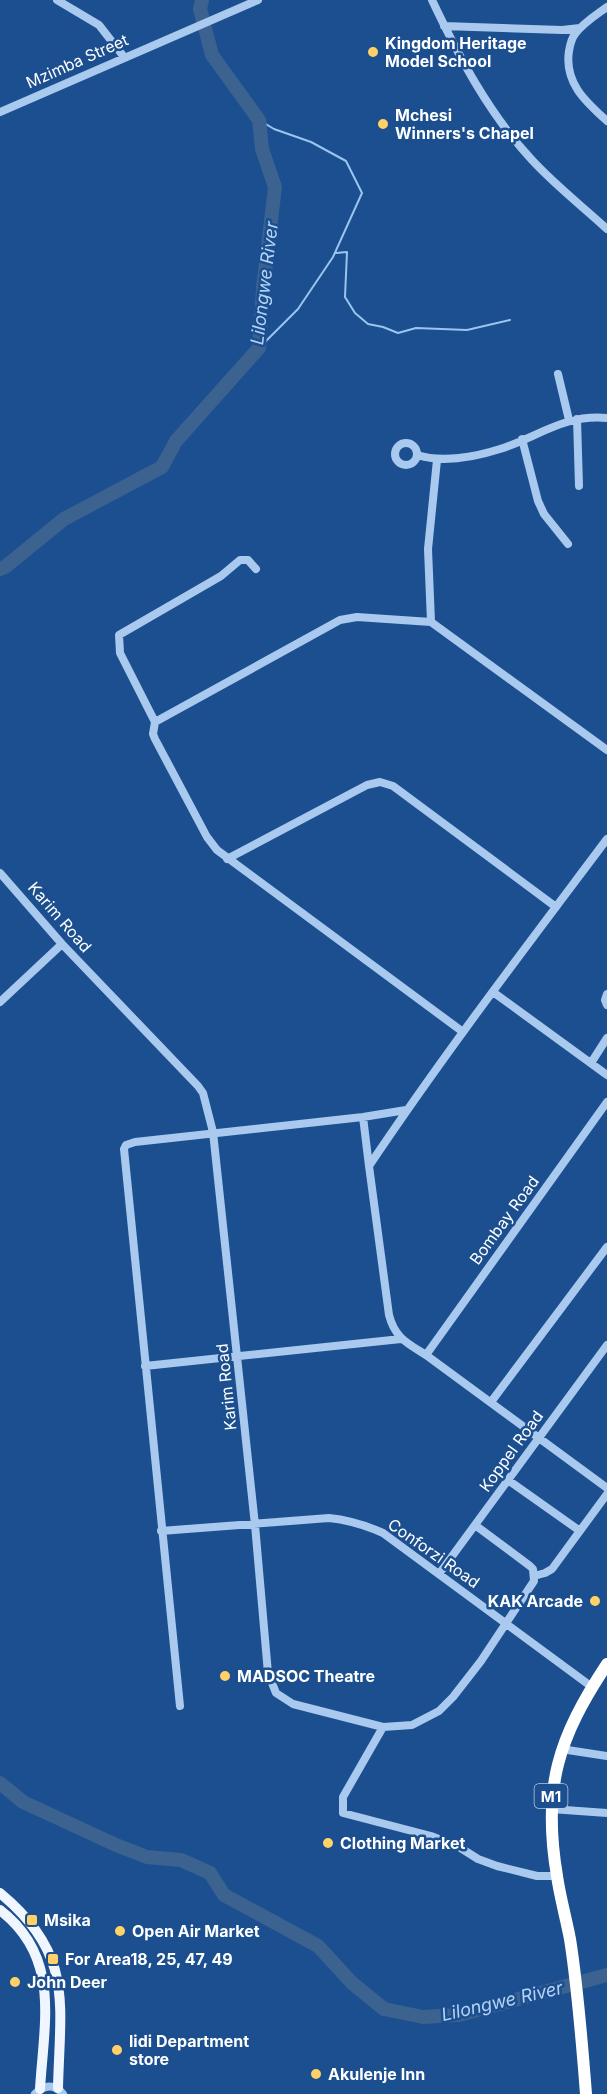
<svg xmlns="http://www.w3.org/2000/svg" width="607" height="2094" viewBox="0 0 607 2094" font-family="Inter,sans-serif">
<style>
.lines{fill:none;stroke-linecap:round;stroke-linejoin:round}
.stream{stroke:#9cc4f0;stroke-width:2}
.river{stroke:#3c6290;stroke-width:14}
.minor{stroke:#a9c9ee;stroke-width:8}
.major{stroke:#f0f6ff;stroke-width:10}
.highway{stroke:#fff;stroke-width:12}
.poi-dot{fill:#ffd166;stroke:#1b4f8f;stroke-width:2}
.labels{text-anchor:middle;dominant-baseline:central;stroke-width:5;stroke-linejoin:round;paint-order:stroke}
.shield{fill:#1b4f8f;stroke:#bbcadd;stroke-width:1.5}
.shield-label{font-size:15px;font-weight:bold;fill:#fff}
.poi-label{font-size:16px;font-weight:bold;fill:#fff;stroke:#1b4f8f;text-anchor:start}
.street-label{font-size:16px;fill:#fff;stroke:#1b4f8f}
.water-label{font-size:18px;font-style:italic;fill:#b5d3f5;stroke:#1b4f8f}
</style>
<rect width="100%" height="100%" fill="#1b4f8f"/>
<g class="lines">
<path class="stream" d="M259,120L274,129L311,142L346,161L362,193L333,257L298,309L259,348
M336,253L347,252L345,297L355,313L368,324L383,327L398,333L416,328L467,330L510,320"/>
<path class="river" d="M0,569L5,567L64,519L162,467L176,441L259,348L263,288L275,187L262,149L259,120L212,55L200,9L202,0
M0,1783L23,1802L116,1845L147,1857L181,1860L210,1873L224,1895L318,1946L352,1983L384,2009L423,2017L459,2015L607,1975"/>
<path class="minor" d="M57,0L99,25L124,57
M432,0C459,57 489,114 532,160C555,185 582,206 607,229
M607,7C596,15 583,23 575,34C571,39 570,45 569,51C564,83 586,102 607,121
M444,26L562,30L580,28
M0,112L258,0
M558,374L569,420
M577,419L579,486
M522,439L538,501L544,514L568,544
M395 454a11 11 0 1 1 22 0a11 11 0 1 1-22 0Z
M417,455C442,463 475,457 500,449C538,437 564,414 607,418
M431,622L428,549L437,460
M155,722L120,653L119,635L221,576L240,560H248L256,569
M607,839C526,947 444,1054 369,1166L389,1315C395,1338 407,1343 426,1355L607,1488
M227,859L367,785L380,782L393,786L556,907
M0,873L62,944L198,1086L203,1093L213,1132L255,1525L268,1673L276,1693L293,1704L383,1727L412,1725L439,1711L453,1697L481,1661L534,1581L533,1569L530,1566L475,1525
M493,992L607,1075
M607,994L605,1000L607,1005
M0,1002L62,944
M463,1032L217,850L207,837L155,739L153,734L155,722L340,620L357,617L431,622L607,750
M591,1063L607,1038
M363,1117L369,1166
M426,1355L607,1102
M145,1366L401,1339
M491,1402L607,1247
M508,1480L580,1531
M161,1531L329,1518C349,1520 365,1525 383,1533L592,1687
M439,1574L607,1345
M534,1576L545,1573L552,1569L607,1494
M180,1706L124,1149L126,1145L135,1142L363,1117L406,1110
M383,1727L343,1797V1813L431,1836L459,1847L478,1859L497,1866L537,1876H557
M561,1749L607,1756
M551,1809L607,1813
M35,2094C44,2084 55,2084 63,2094"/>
<path class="major" d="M0,1893C74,1954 60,2003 58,2088
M0,1910C61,1957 44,2022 40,2089"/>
<path class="highway" d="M586,2094C582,2042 578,1990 570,1939C566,1918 560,1897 557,1876C542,1787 558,1738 607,1664"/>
</g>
<g class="poi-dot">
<circle cx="373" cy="52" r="6"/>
<circle cx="383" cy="124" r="6"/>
<circle cx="595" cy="1601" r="6"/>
<circle cx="225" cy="1676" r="6"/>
<circle cx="328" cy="1843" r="6"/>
<rect x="26" y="1914" width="12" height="12" rx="3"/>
<circle cx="120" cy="1931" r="6"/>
<rect x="47" y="1953" width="12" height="12" rx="3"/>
<circle cx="15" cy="1982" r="6"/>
<circle cx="117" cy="2050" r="6"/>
<circle cx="316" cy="2074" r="6"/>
</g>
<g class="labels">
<rect class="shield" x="534.5" y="1784" width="33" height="24" rx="4.5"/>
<g class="shield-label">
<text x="551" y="1796">M1</text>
</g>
<g class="poi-label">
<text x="385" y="43">Kingdom Heritage<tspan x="385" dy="18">Model School</tspan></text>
<text x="395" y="115">Mchesi<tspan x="395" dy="18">Winners's Chapel</tspan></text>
<text x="583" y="1601" text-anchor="end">KAK Arcade</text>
<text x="237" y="1676">MADSOC Theatre</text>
<text x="340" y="1843">Clothing Market</text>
<text x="44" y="1920">Msika</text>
<text x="132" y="1931">Open Air Market</text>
<text x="65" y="1959">For Area18, 25, 47, 49</text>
<text x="27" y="1982">John Deer</text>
<text x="129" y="2041">lidi Department<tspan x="129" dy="18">store</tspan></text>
<text x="328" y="2074">Akulenje Inn</text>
</g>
<g class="street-label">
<text transform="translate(77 61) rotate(-24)">Mzimba Street</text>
<text transform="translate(60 917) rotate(49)">Karim Road</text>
<text transform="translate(504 1220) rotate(-54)">Bombay Road</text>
<text transform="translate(226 1387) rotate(-96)">Karim Road</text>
<text transform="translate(511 1451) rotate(-54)">Koppel Road</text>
<text transform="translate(434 1553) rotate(35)">Conforzi Road</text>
</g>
<g class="water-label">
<text transform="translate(264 283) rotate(-83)">Lilongwe River</text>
<text transform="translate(502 2001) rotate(-13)">Lilongwe River</text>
</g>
</g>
</svg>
